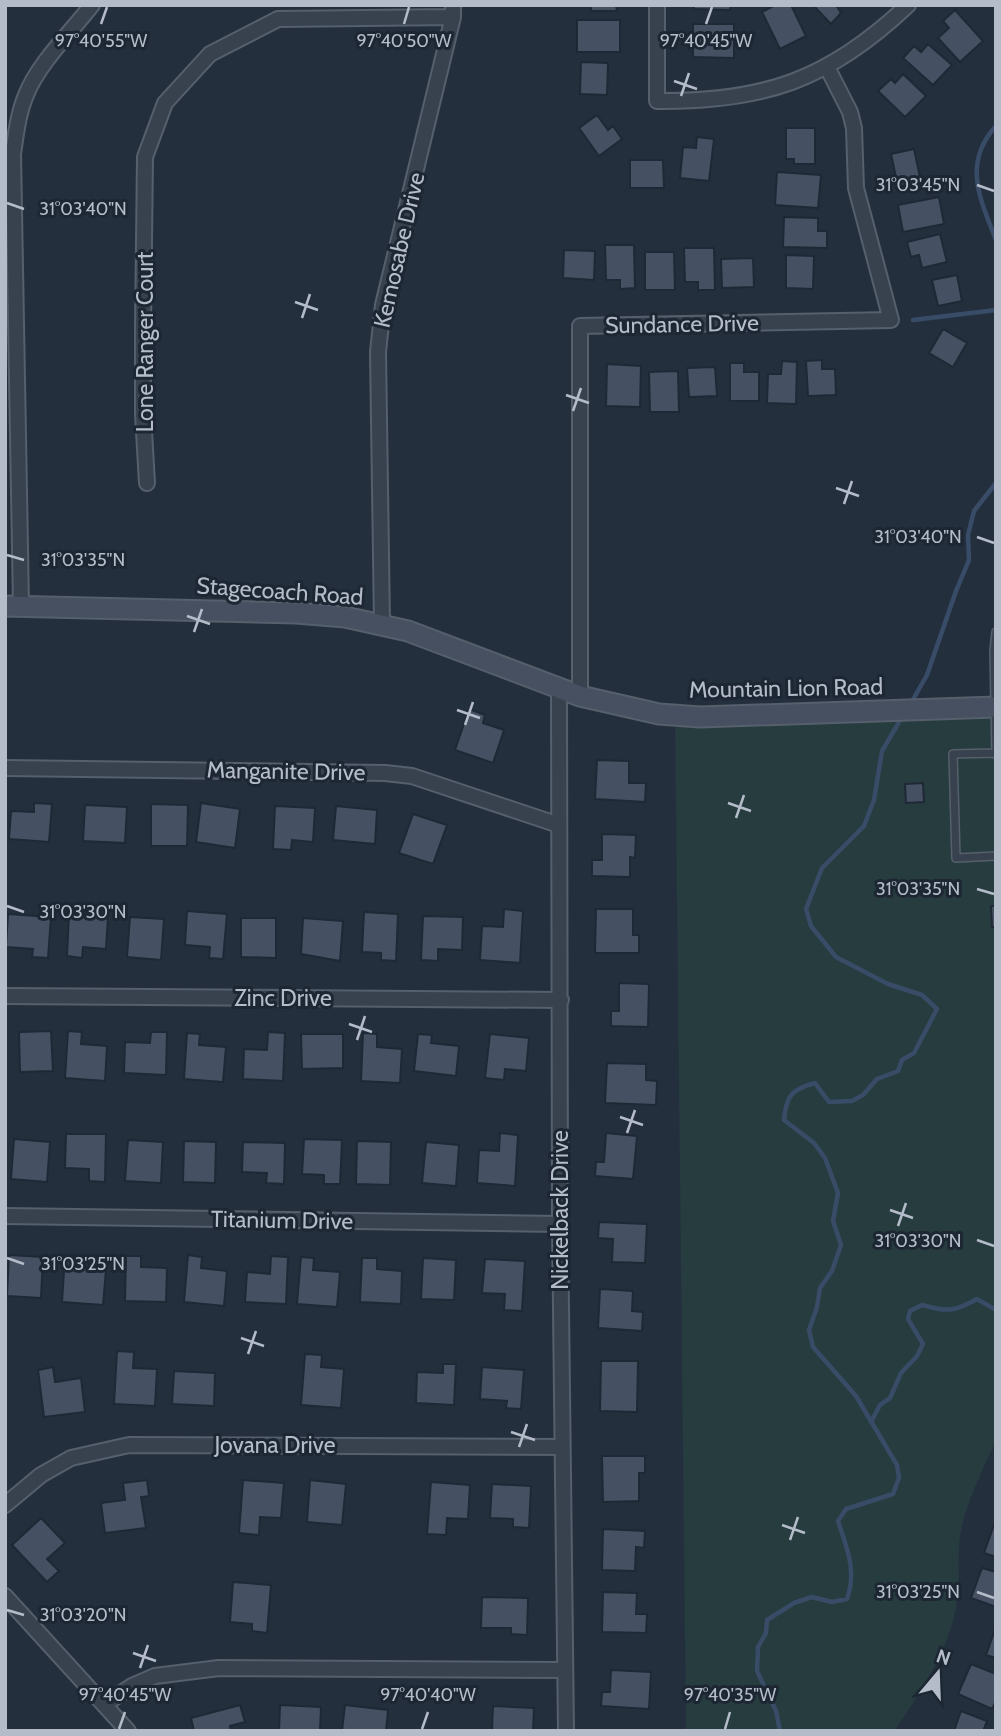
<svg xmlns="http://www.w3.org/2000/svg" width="1001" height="1736" viewBox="0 0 1001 1736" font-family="Cabin,sans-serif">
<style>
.green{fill:#263c3f}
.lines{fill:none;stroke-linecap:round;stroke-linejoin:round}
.stream{stroke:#394c67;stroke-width:4.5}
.building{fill:#455162;stroke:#1f2835;stroke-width:2}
.lane-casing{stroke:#565f6c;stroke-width:10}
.street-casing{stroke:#565f6c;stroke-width:18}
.secondary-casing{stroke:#565f6c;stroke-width:23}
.lane{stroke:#38414e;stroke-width:7}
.street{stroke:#38414e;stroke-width:14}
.secondary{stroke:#465061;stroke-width:19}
.ticks{fill:none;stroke:#b4bcc9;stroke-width:2.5}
.labels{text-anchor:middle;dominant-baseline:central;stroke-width:6;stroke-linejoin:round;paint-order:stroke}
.street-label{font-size:23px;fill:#b4bcc9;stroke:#1d2633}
.ticks-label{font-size:18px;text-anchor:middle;fill:#b4bcc9;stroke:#1d2633;stroke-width:6;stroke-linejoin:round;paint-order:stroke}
</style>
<rect width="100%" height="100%" fill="#242f3e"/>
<path class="green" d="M996,707V1440C984,1468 969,1496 962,1526C956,1549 961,1576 957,1601C951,1647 920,1694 894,1731H686L675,715Z"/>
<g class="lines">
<path class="stream" d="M996,126C962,163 980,199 996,240
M913,320L996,310
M911,703L927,675L956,591L969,560L968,535L974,511L996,483
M871,1422L880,1405L890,1398L901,1373L917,1356L923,1344L908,1319L910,1311L922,1305C947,1312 954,1312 977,1299L996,1310
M780,1731L776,1711L757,1671L758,1647L766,1633L767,1620L794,1603L812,1597L832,1602L847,1599C857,1571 847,1548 838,1521L846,1509L893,1494L899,1478L897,1465L856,1396L813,1347L809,1330L817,1307L820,1288L832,1271L841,1245L833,1221L838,1193L825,1158L814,1143L784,1120C786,1096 792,1089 815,1083L829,1102L852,1101L863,1095L877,1079L898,1071L902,1060L914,1053L937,1009L922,995L888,984L836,957L811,926L806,909L822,868L864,826L874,800L882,751L902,717"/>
</g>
<path class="building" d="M591,5H616L617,11H591Z
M694,5H731L730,10L694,9Z
M775,5H791L806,36L780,49L762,12Z
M813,5H836L841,13L831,24Z
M955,10L983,41L960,62L938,38L949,28L943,21Z
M577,20H620V52H577Z
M693,24H734V58L693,57Z
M928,44L952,65L933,85L903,58L914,46L921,52Z
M581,62L608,63L607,95L580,94Z
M903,74L926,96L905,117L878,91L891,79L895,83Z
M597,115L608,130L613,126L622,139L599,156L579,128Z
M786,128H815V164H794V159H786Z
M697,137L714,139L709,181L680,178L683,147L696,148Z
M914,149L921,182L898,187L891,154Z
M630,160H663L664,188H630Z
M777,172L821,175L818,208L775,205Z
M939,197L944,224L903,232L898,205Z
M784,217L818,218V231H827V248L783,247Z
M940,234L947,262L922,268L919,255L911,257L907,242Z
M605,245H634L635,288L620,289V280H606Z
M684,248H714L715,290H698V282H685Z
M564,250L595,251L594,280L563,278Z
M645,252H674L675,290H645Z
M786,255L814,256L813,289L786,288Z
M753,258L754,287L722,288L721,259Z
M957,275L962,301L938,306L932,280Z
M943,329L967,343L953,367L929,353Z
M822,360V369H835L836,395L808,396L806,361Z
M782,361L797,362L796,404L767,403L768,374H781Z
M730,363H744V372H759V401H730Z
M607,364L641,366L640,407L606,406Z
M715,367L717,396L689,397L687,368Z
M678,371L679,412H650L649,372Z
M469,709L485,715L483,723L504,730L493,763L455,750Z
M597,760L629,761V783H646L645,802L595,799Z
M923,783L924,802L906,803L905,784Z
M34,803L52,804L49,842L9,839L11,811L34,812Z
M201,803L240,809L235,848L196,842Z
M151,804L188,805L187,846H151Z
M85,805L127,807L125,843L83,841Z
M275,806L315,808L313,842L292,840L291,850L273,849Z
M336,806L377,810L375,844L333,840Z
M413,814L447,825L433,864L399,853Z
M602,834L636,835L635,858L630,857V877L592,876V860H602Z
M991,906H996V927H992Z
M504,909L523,911L520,963L480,960L482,926L503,927Z
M596,909H633V935H639V953H595Z
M187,911L227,914L223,959L209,958L210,947L185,945Z
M364,912L398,914L396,961L381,960V953L362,952Z
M69,913L108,916L106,949L83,947L82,958L67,956Z
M8,914L51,917L48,958L32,957L33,949L6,947Z
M423,916L463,917L462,950L438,949V961L421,960Z
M130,917L164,919L161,960L127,957Z
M241,918H276V958L241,957Z
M303,918L343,921L340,961L301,954Z
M619,983L649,984L648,1027L611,1026V1011H619Z
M51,1031L53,1071L20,1072L19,1032Z
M68,1031L82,1032L81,1044L107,1046L105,1081L65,1078Z
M151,1032H167L166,1075L124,1073L125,1042L150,1043Z
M268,1032L285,1033L283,1081L243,1079L244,1049L267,1050Z
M187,1033L200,1034L199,1045L226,1047L223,1082L184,1079Z
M363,1033L377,1034V1047L402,1049L400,1083L361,1081Z
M301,1034H343V1068L302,1069Z
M418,1034L432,1035L431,1043L459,1046L456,1076L414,1071Z
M490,1034L529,1038L526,1071L505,1069L504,1080L485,1078Z
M607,1063L646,1064V1080L657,1081L656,1105L605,1103Z
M500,1133L518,1135L515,1186L477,1183L479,1150L499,1151Z
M606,1133L637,1136L633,1179L595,1176L596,1162H604Z
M66,1134H106L105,1182L89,1181V1169L65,1168Z
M14,1139L50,1142L47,1182L11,1179Z
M304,1139L342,1140L340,1184H324V1175L302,1174Z
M128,1140L163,1142L161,1183L125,1181Z
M184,1141L216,1142L215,1183L183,1182Z
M357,1141L391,1142L390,1185L356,1184Z
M243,1142L285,1143L284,1184L266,1183L267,1173L242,1172Z
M426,1142L459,1145L456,1186L422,1183Z
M599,1222L647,1224L645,1263L612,1262L613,1239L598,1238Z
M9,1255L43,1257L41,1298L7,1296Z
M65,1255L80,1256L79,1268L106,1270L103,1305L62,1302Z
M188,1255L202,1257L201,1268L227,1271L224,1306L184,1302Z
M126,1256H141V1267L167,1268L166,1302L125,1301Z
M271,1256L288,1257L286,1304L245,1302L247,1272L270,1274Z
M301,1257L314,1258L313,1270L340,1272L337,1307L297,1304Z
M362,1258H377V1269L402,1271L401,1304L360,1302Z
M423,1258L456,1260L454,1300L421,1299Z
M485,1259L525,1261L522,1311L504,1310L505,1294L482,1293Z
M600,1289L633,1291L632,1311L643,1312L642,1331L598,1328Z
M117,1351L134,1352L133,1368L157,1369L155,1406L114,1404Z
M305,1354L322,1355L321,1367L344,1369L341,1408L301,1405Z
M601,1361H638L637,1412L600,1411Z
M443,1364H456L454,1405L416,1403L417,1372L443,1373Z
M53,1367L55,1382L81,1378L85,1412L44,1417L38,1370Z
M482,1367L524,1370L521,1409L506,1408L507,1401L480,1399Z
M174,1371L215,1373L214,1406L172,1404Z
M602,1456H645V1473H639V1501L603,1502Z
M147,1480L149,1496L141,1497L146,1528L105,1533L101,1503L125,1500L123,1483Z
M243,1480L284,1483L281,1518L260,1517L259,1535L239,1533Z
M310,1480L346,1484L342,1525L307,1522Z
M431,1482L470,1485L468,1519L447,1518L446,1535L427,1534Z
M492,1484L531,1486L529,1528L513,1527V1519L490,1518Z
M41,1518L65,1543L47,1559L59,1571L47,1582L12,1545Z
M995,1522H996V1557L984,1553Z
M603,1529L645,1531L644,1548L636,1547L635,1571L602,1570Z
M982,1568L996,1572V1607L971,1598Z
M233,1582L271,1585L267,1633L252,1631V1624L230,1622Z
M603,1592L637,1593L636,1614H647L646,1633L602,1632Z
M482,1597L528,1598L527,1635L511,1634V1628H481Z
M996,1627V1658L986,1655Z
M971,1664L996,1674V1701L992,1709L958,1694Z
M611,1670L651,1672L649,1709L601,1706L602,1692H610Z
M240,1705L245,1722L230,1726L231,1731H194L191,1718Z
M280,1705L321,1707L320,1731H279Z
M345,1705L388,1710L386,1731H342Z
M493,1706L534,1708L533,1731H492Z
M961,1711L987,1721L983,1731H954Z"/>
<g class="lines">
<defs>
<path id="lane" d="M996,632L994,651L996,755
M996,753L953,754L956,858L996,856"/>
<path id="street" d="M657,5V101C764,102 829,80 908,5
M147,483L143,414V326L145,157L165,103L210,54L278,19L453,17
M21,606L13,154C16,134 18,114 26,95C38,64 71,32 92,5
M382,624L378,352L383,305L453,17V5
M559,688L560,1224L566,1731
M580,696V326L891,320L856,188L854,128L850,112L827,67
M5,768L385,773L412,776L559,825
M5,996L561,1000
M5,1216L560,1224
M5,1505L41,1475L71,1458L129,1445L562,1447
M5,1596L128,1731
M105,1704L132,1686L155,1676L219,1668L565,1670"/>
<path id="secondary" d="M5,606L296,613L345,617L408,631L580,696L659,714L700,717L996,707"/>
</defs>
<use href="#lane" class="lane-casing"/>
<use href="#street" class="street-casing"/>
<use href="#secondary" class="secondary-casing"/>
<use href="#lane" class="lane"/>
<use href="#street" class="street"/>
<use href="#secondary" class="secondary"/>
</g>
<path class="ticks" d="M101,24L107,7M404,24L409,7M706,24L712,7M674,81L697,89M681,96L689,73M977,185L994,191M7,203L24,209M295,302L318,310M302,318L310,294M566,395L589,403M573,411L581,388M836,488L859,496M844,504L852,481M977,537L994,543M7,555L24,560M187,616L210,624M194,632L202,609M457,710L480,718M465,725L473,702M728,803L751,811M736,818L744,795M977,889L994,894M7,906L24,912M349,1024L372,1032M357,1040L365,1016M620,1117L643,1125M627,1133L635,1110M890,1210L913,1218M898,1226L906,1203M977,1240L994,1246M7,1258L24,1264M241,1338L264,1346M248,1354L256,1331M511,1432L535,1440M519,1447L527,1424M782,1525L805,1533M790,1540L798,1517M977,1592L994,1598M7,1610L24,1615M133,1653L156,1661M140,1668L148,1645M119,1729L125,1712M422,1729L428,1712M725,1729L730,1712"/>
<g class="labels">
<g class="street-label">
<text transform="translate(399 250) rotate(-77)">Kemosabe Drive</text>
<text transform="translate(682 324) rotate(-1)">Sundance Drive</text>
<text transform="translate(145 342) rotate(-90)">Lone Ranger Court</text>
<text transform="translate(280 591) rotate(4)">Stagecoach Road</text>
<text transform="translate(786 688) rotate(-1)">Mountain Lion Road</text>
<text transform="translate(286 771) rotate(1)">Manganite Drive</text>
<text x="283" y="998">Zinc Drive</text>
<text transform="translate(560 1210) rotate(-90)">Nickelback Drive</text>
<text transform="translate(282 1220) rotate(1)">Titanium Drive</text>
<text x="275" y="1445">Jovana Drive</text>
</g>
</g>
<g class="ticks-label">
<text x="101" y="47">97°40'55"W</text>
<text x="404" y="47">97°40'50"W</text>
<text x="706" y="47">97°40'45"W</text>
<text x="918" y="191">31°03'45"N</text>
<text x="83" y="215">31°03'40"N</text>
<text x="918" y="543">31°03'40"N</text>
<text x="83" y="566">31°03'35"N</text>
<text x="918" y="895">31°03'35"N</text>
<text x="83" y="918">31°03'30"N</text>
<text x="918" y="1247">31°03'30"N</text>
<text x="83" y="1270">31°03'25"N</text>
<text x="918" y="1598">31°03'25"N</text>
<text x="83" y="1621">31°03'20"N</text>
<text x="125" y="1701">97°40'45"W</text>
<text x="428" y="1701">97°40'40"W</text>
<text x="730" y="1701">97°40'35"W</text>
</g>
<rect width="1001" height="1736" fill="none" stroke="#b4bcc9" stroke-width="14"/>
<g transform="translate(938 1673) rotate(19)" stroke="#1d2633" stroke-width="5" paint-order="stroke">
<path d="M0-5L12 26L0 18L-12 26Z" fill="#b4bcc9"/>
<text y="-10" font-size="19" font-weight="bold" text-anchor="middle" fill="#b4bcc9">N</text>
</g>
</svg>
